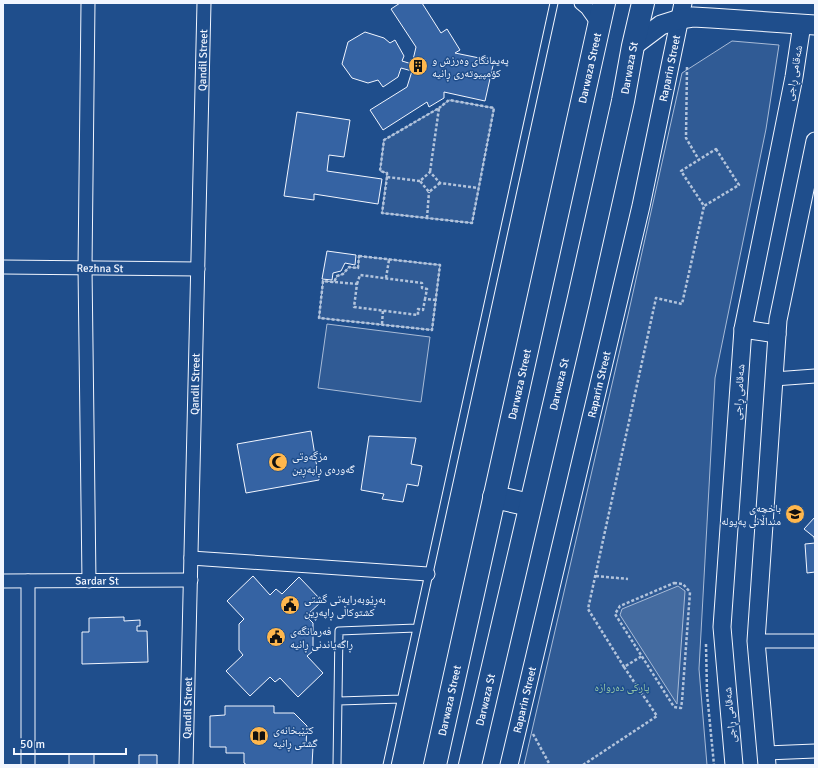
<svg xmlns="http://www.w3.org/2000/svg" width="818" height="768" viewBox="0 0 818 768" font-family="Signika,'Noto Naskh Arabic',sans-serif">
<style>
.built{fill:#305b95;stroke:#a8bbd7}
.water{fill:#446ba0;stroke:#a8bbd7}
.building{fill:#3563a3;stroke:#f2f6ff}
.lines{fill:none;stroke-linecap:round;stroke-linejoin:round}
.service-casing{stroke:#f2f6ff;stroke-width:9}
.minor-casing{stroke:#f2f6ff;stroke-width:15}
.tertiary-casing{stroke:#f2f6ff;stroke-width:19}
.secondary-casing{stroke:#f2f6ff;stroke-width:21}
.trunk-casing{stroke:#f2f6ff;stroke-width:24}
.path{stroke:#b3c4dc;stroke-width:2.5;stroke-dasharray:3 2;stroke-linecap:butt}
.service{stroke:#1f4e8c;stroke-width:7}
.minor{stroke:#1f4e8c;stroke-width:13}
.tertiary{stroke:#1f4e8c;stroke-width:17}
.secondary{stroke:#1f4e8c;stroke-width:19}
.trunk{stroke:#1f4e8c;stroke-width:22}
.labels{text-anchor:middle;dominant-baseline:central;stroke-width:3;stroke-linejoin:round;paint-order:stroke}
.street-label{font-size:11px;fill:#f2f6ff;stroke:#1f4e8c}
.poi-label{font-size:11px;fill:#f2f6ff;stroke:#1f4e8c;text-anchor:start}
.park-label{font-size:11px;fill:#97c8a6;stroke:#1f4e8c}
</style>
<rect width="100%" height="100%" fill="#1f4e8c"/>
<path class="built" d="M732,41L779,45L766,129L715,378L699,669L707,765H524L628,315L682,73Z
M449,100L494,108L472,223L382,213L387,173L380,171L384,140L439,108Z
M359,256L440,265L432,330L319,318L323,281L334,282L337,276L343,274L349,267L358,268Z
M327,324L430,337L421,402L318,388Z"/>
<path class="water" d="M678,586L685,591L677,704L620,615L622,609Z"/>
<path class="building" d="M400,3H422L441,33L447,29L460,50L455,53L494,61L485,101L444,92V98L429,107L427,102L383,130L370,110L407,87L412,71L401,68L398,77L383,87L378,80L368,83L352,78L342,64L348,42L365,32L384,38L390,43L395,40L404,56L402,61L412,64L416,47L391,9Z
M297,112L350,120L344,157L329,155L327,171L382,179L378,204L314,194V200L284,196Z
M327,251L356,255L355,265L345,263L341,271L333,273L332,280L322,279Z
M311,431L319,480L246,493L237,444Z
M369,436L416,438L411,464L422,466L418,486L407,484L403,502L382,499L384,494L361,490Z
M815,517V572L807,573L805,544L815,543L814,537L804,529Z
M253,576L270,595L276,589L282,594L299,577L322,601L306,616L313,623V651L307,656L323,673L298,697L280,678L275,682L270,677L250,696L226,671L243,655L239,650V624L244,619L227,601Z
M124,617V621L140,620V626H137V631H147L148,662L82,664V632H89V618Z
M225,706H274V713H294L307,726L306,746L313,747L312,765H247L244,763V753H226V747H210V716L225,715Z
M69,754H94V765H69Z
M139,755H157V765H139Z"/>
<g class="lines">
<defs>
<path id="service" d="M339,701L401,699
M337,765L339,631L416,628
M387,765L554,3"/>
<g id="minor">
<path d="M88,3L85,268L89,581"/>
<path d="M581,3L587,8L599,25"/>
<path id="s1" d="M3,267L198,269"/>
<path d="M774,379L815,376"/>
<path d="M191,558L428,574"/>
<path id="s2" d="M3,581L191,580"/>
<path d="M28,581V765"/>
<path d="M756,641H815"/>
<path d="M766,753L815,751"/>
<path id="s3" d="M186,765L204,3"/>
</g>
<g id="tertiary">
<path d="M743,329L777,334"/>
<path id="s4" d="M509,765L641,206L683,3"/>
<path d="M734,765L722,627L743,329L778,157L794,77L802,24"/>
<path d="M767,765L756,641L778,320L815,141"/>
</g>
<path id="secondary" d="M633,46L661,25L680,19L693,17L711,18L815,25"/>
<g id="trunk">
<path d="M494,497L530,505"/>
<path id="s5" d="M435,765L604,3"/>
<path id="s6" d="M470,765L578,302L623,101L633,46L643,3"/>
</g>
</defs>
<use href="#service" class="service-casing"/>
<use href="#minor" class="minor-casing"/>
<use href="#tertiary" class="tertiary-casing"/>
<use href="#secondary" class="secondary-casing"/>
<use href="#trunk" class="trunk-casing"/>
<path class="path" d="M687,67L686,138L699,160
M716,149L739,185L704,206L681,171Z
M387,177L382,213L472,223L494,108L449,100L439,108
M420,181L387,177V173L380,171L384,140L439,108L430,172
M440,183L429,192L420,181L430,172L440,183L478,188
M427,218L429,192
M359,256L440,265L432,330L319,318L323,281L334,282L337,276L343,274L349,267L358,268Z
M386,278L389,260
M335,282L357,284L354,307L418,315V309L423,310L425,299L436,300
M357,284L360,275L422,283V288L427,289L425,299
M382,324L383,310
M596,576L628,579
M674,583L683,584L690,592L682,701L681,708L674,707L615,614L620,606Z
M706,644L707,693L714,765
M624,667L588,609L656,298L682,304L704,206
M533,734L550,765
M583,765L657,716L624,667L642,656"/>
<use href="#service" class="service"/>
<use href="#minor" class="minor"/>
<use href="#tertiary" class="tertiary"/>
<use href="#secondary" class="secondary"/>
<use href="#trunk" class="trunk"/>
</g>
<defs>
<symbol id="building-disc" viewBox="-11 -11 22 22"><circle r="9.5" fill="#ffb74d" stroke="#1f4e8c"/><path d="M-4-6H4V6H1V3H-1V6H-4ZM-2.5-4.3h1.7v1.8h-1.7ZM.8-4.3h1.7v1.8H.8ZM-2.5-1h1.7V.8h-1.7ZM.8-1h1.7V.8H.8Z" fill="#111"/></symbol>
<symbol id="mosque-disc" viewBox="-11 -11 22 22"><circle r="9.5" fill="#ffb74d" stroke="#1f4e8c"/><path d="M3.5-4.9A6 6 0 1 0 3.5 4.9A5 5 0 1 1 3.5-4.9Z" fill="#111"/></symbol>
<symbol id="school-disc" viewBox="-11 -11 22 22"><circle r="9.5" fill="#ffb74d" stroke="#1f4e8c"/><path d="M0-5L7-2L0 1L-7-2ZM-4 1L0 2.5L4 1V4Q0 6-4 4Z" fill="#111"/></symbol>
<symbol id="civic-disc" viewBox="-11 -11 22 22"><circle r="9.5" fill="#ffb74d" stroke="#1f4e8c"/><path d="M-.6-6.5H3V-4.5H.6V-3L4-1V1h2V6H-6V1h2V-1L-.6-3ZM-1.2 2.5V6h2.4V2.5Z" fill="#111"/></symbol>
<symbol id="library-disc" viewBox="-11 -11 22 22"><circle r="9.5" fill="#ffb74d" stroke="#1f4e8c"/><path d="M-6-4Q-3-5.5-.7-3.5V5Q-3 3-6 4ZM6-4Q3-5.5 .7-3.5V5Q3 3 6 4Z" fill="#111"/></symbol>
</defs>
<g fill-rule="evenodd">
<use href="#building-disc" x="407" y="55" width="22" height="22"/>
<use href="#mosque-disc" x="267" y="451" width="22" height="22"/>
<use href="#school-disc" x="784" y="503" width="22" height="22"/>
<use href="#civic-disc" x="279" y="594" width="22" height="22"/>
<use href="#civic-disc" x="265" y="626" width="22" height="22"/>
<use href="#library-disc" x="248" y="725" width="22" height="22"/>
</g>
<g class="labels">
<g class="street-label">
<text stroke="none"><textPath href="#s3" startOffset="705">Qandil Street</textPath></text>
<text stroke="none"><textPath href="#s5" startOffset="714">Darwaza Street</textPath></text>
<text stroke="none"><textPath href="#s6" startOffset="715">Darwaza St</textPath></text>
<text stroke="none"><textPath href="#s4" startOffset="715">Raparin Street</textPath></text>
<text transform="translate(794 73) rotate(-80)">شەقامی ڕاجی</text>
<text stroke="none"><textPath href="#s1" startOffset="97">Rezhna St</textPath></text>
<text stroke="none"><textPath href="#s3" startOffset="381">Qandil Street</textPath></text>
<text stroke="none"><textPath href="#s5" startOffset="390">Darwaza Street</textPath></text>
<text stroke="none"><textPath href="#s6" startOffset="391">Darwaza St</textPath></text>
<text stroke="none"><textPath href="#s4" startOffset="391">Raparin Street</textPath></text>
<text transform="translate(739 392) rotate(-86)">شەقامی ڕاجی</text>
<text stroke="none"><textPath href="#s2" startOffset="94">Sardar St</textPath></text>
<text stroke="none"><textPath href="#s5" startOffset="66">Darwaza Street</textPath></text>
<text stroke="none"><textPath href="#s6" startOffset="67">Darwaza St</textPath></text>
<text stroke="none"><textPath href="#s4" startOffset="67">Raparin Street</textPath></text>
<text stroke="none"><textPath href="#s3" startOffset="57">Qandil Street</textPath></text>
<text transform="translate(730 715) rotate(-95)">شەقامی ڕاجی</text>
</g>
<g class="poi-label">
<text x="432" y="60">پەیمانگای وەرزش و<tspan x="432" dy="13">کۆمپیوتەری ڕانیە</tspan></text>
<text x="292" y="456">مزگەوتی<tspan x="292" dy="13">گەورەی ڕاپەڕین</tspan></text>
<text x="781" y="508" text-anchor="end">باخچەی<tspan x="781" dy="13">منداڵانی پەپولە</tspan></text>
<text x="304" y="599">بەڕێوبەرایەتی گشتی<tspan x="304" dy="13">کشتوکاڵی ڕاپەڕین</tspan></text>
<text x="290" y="631">فەرمانگەی<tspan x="290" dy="13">ڕاگەیاندنی ڕانیە</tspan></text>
<text x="273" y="730">کتێبخانەی<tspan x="273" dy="13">گشتی ڕانیە</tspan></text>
</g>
<g class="park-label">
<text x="622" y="687">پارکی دەروازە</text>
</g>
</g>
<rect width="818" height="768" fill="none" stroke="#f2f6ff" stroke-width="8"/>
<path d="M14 748v6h112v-6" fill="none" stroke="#f2f6ff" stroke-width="2"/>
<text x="20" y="748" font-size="12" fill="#f2f6ff" stroke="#1f4e8c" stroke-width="3" paint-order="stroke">50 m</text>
</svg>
